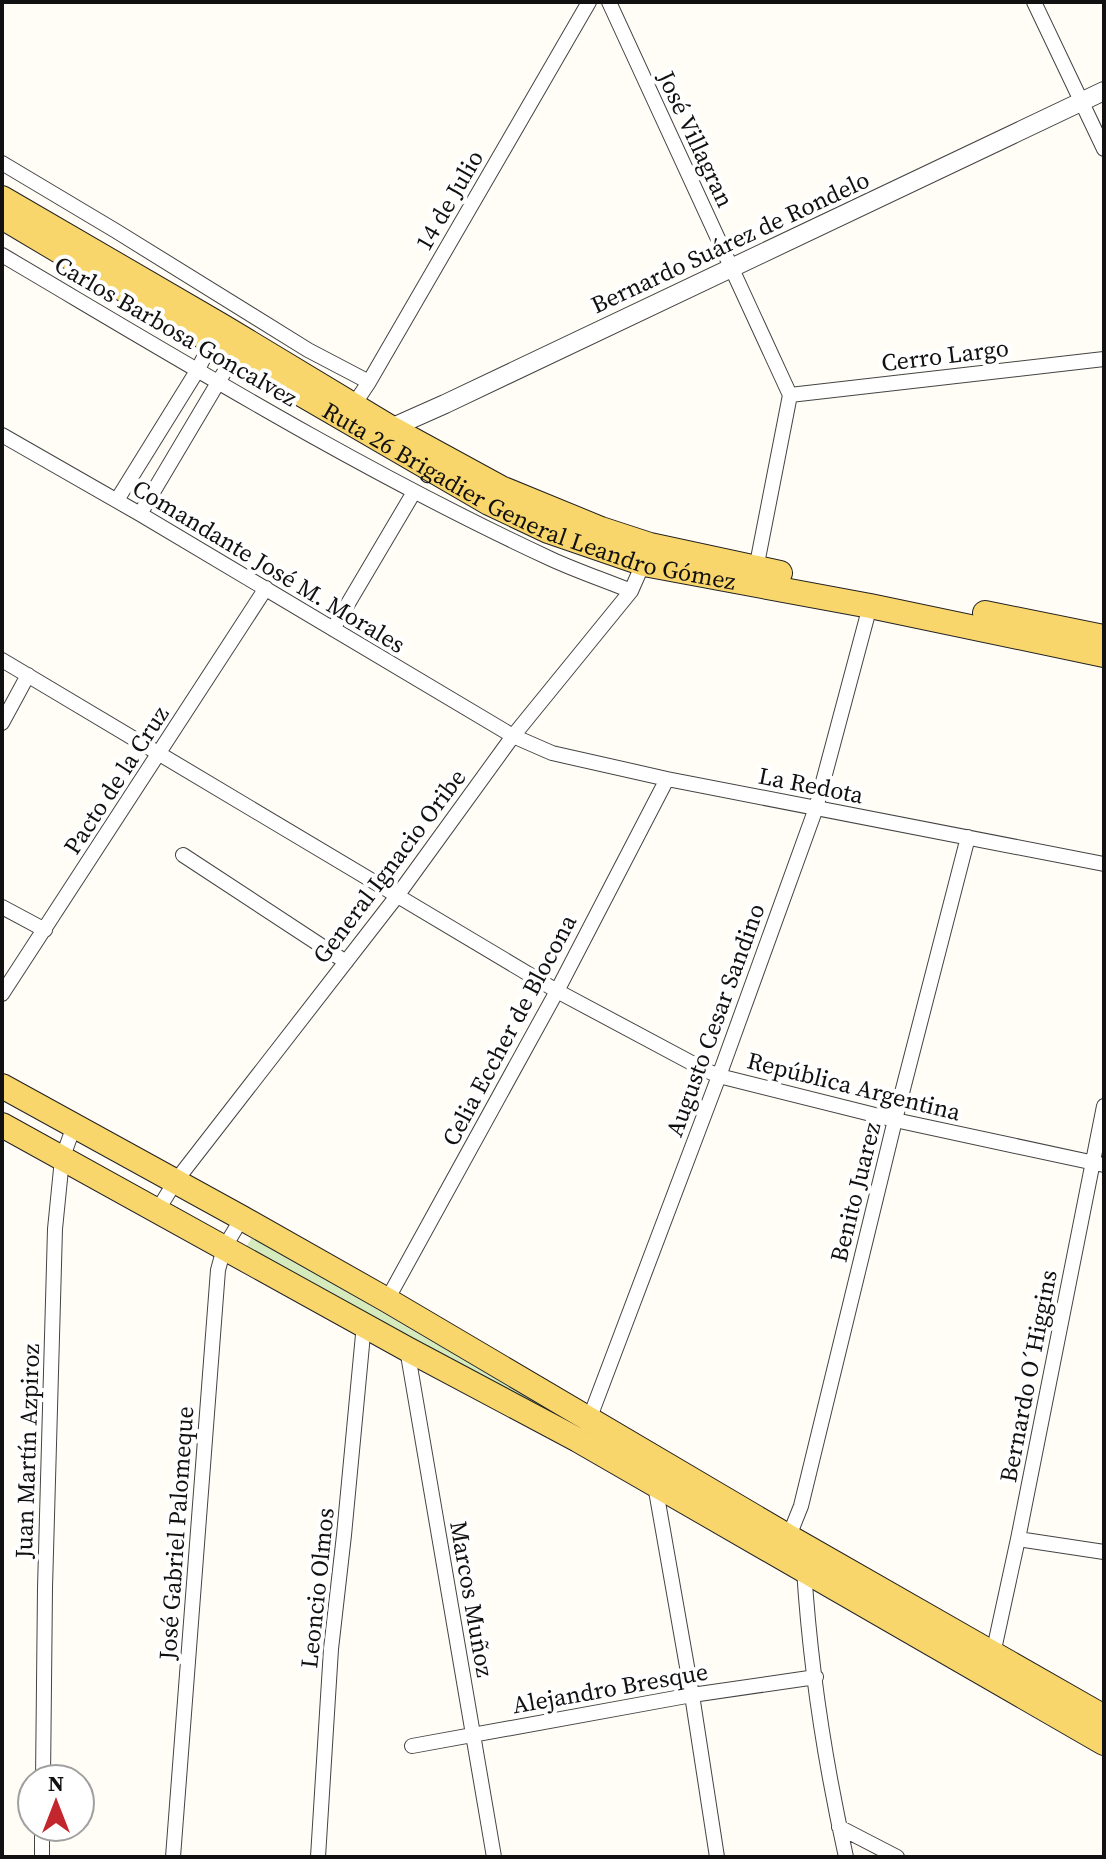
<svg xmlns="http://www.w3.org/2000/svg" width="1106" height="1859" viewBox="0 0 1106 1859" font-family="'Source Serif 4',serif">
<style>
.green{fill:#d5ebbd}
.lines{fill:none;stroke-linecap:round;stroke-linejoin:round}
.minor-casing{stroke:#444;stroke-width:16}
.tertiary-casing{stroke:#444;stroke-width:20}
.primary-casing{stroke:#222;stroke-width:26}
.minor{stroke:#fff;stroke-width:14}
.tertiary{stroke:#fff;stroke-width:18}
.primary{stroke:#f9d66b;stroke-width:24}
.labels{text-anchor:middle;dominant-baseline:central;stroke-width:8;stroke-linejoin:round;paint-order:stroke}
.street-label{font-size:24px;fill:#111;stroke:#fff}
</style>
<rect width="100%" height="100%" fill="#fffdf5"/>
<path class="green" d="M253,1236L414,1331L568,1419L566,1424L246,1247Z"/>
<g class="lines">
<defs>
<path id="minor" d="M609,2L790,395L756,569
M1034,2L1104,149
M2,163L116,231L308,350L369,382
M2,255C182,361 361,471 551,559C577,571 604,580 631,591
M790,395L1104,359
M351,409L369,382L589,2
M2,435L140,514L513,736L552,753L667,779L1104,864
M117,500L197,371L215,336
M140,514L238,349
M333,629L414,492
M2,660L557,991L703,1069L719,1076L895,1120L1104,1165
M2,723L28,675
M183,855L346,962
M2,907L45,930
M2,994L266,588
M157,1211L175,1182L397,896L513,736L631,591L646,557
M387,1300L557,991L667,779
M407,1349L494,1857
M587,1425L719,1076L816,808L870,606
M655,1485L692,1695L717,1857
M1018,1539L1104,1552
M787,1541L801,1506L895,1120L968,837
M804,1569C810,1665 825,1763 846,1857
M993,1654L1018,1539L1104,1106
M412,1746L692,1695L816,1677
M43,1779L45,1588L55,1229L62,1159L74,1126
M839,1827L897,1857
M42,1857V1827
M173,1857L218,1270L224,1248L242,1218
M318,1857L331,1649L344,1535L364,1324"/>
<path id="tertiary" d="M385,435L391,428L445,404L1104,91"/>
<g id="primary">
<path d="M2,198L222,326L391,428L501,488L601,529L650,545L780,573"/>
<path id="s1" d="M2,217L234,355L489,503L548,531L644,564L870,606L1104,655"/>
<path d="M985,613L1104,637"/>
<path d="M2,1086L242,1218L387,1300L789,1537L1104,1717"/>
<path d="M2,1125L407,1349L578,1440L1104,1743"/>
</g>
</defs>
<use href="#minor" class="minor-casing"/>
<use href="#tertiary" class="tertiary-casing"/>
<use href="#primary" class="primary-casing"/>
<use href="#minor" class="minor"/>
<use href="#tertiary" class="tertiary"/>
<use href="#primary" class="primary"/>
</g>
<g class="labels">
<g class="street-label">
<text transform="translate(696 139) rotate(65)">José Villagran</text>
<text transform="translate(449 200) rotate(-60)">14 de Julio</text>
<text transform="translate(730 242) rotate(-25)">Bernardo Suárez de Rondelo</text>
<text transform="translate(176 331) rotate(30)">Carlos Barbosa Goncalvez</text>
<text transform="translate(945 355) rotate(-7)">Cerro Largo</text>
<text stroke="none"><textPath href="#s1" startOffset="600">Ruta 26 Brigadier General Leandro Gómez</textPath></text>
<text transform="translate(269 566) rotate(31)">Comandante José M. Morales</text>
<text transform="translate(116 780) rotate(-57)">Pacto de la Cruz</text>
<text transform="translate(811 785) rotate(11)">La Redota</text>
<text transform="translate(389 866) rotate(-53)">General Ignacio Oribe</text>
<text transform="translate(715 1020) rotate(-70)">Augusto Cesar Sandino</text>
<text transform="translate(509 1030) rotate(-62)">Celia Eccher de Blocona</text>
<text transform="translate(854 1086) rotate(14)">República Argentina</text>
<text transform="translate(855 1192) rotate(-76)">Benito Juarez</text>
<text transform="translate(1028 1376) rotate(-79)">Bernardo O´Higgins</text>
<text transform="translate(27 1451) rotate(-88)">Juan Martín Azpiroz</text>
<text transform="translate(176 1533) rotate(-86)">José Gabriel Palomeque</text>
<text transform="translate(317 1588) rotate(-84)">Leoncio Olmos</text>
<text transform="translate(472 1599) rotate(80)">Marcos Muñoz</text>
<text transform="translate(610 1688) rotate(-10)">Alejandro Bresque</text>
</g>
</g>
<rect width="1106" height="1859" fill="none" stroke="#111111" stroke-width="8"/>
<g transform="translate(56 1803)"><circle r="38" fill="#ffffff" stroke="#a0a0a0" stroke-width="2"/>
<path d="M0-6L14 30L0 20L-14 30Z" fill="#c4262e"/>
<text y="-12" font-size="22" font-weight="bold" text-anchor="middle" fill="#111111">N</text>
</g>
</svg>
